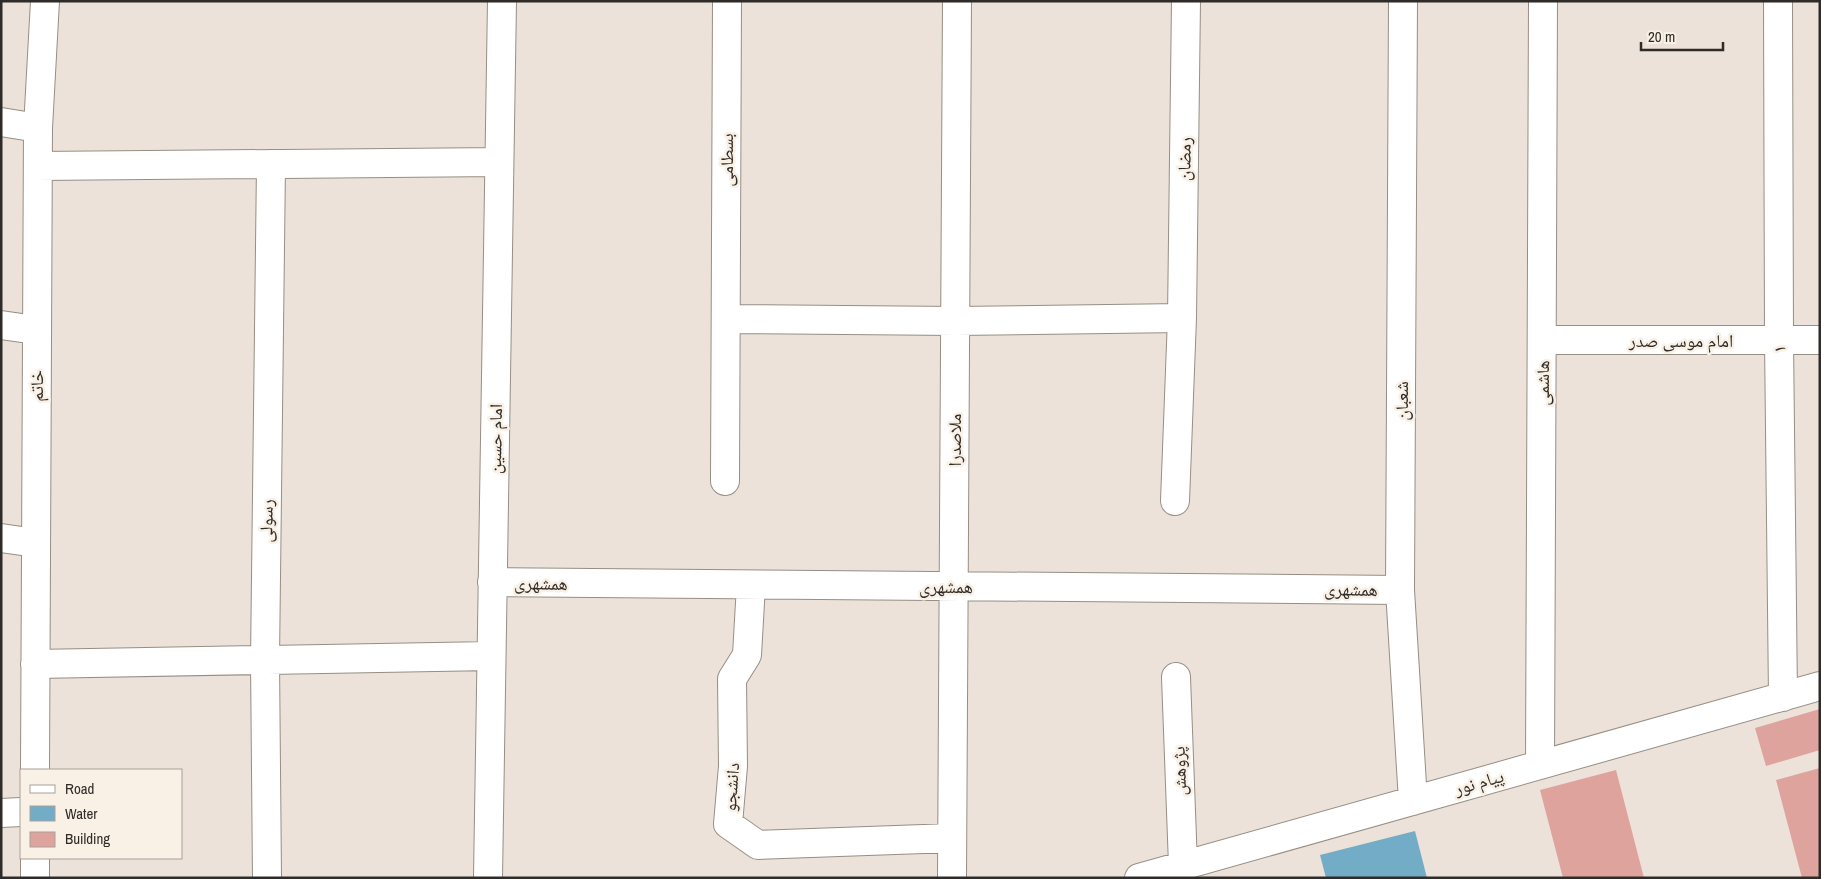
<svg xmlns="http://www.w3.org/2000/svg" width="1821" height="879" viewBox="0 0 1821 879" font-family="'Archivo Narrow','Noto Naskh Arabic',sans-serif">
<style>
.water{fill:#73acc6}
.building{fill:#dea39c}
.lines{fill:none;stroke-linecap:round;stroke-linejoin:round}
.minor-casing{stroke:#968e85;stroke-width:30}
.minor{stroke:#fff;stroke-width:28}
.labels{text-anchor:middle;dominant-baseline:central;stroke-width:5;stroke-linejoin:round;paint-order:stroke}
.street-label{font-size:18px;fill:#2f2b28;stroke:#f9f0e6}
</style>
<rect width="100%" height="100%" fill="#ece2d9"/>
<path class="water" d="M1415,831L1427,878H1326L1320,855Z"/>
<path class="building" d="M1820,709V750L1766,766L1755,728Z
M1820,768V877L1802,878L1776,780Z
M1616,770L1644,878H1563L1540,790Z"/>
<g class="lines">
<defs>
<path id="minor" d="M1403,1L1400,590L1413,801
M1778,1L1779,340L1783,697
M1,122L38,128
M38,166L499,162
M726,319L955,321L1182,318
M1,325L36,330
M1542,340H1820
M725,481L727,1
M1175,501L1182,318L1186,1
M1,538L36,543
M492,582L1400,590
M751,585L747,655L732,679L733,766L728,824L758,845L952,838
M35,664L491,656
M1176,677L1183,865
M1540,765L1543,1
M35,770L38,128L45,1
M1,813L21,812
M35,878V858
M267,878L265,660L271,164
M488,878L502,1
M952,878L957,1
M1139,878L1820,686"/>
</defs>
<use href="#minor" class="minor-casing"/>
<use href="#minor" class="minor"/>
</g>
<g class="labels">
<g class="street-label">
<text transform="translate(1184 159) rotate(-89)">رمضان</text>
<text transform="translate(726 160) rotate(-90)">بسطامی</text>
<text x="1681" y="340">امام موسی صدر</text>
<text transform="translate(1779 349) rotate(-91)">۱</text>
<text transform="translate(1542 383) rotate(-90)">هاشمی</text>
<text transform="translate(36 386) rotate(-90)">خاتم</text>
<text transform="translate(1401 401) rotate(-90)">شعبان</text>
<text transform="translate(495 439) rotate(-89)">امام حسین</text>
<text transform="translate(954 440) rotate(-90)">ملاصدرا</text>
<text transform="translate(266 521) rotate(-89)">رسولی</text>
<text transform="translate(541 583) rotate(1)">همشهری</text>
<text x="946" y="586">همشهری</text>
<text transform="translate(1351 589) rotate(1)">همشهری</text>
<text transform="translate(1179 771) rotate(-92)">پژوهش</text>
<text transform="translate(1479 782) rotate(-16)">پیام نور</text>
<text transform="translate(731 787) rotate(-86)">دانشجو</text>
</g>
</g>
<rect width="1821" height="879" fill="none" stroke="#2f2b28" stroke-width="5"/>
<rect x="20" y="769" width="162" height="90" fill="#f9f0e6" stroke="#a8a19a"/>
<rect x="30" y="785" width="25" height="8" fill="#ffffff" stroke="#a8a19a"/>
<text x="65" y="794" font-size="15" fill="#2f2b28">Road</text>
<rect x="30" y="806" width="25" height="15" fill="#73acc6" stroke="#a8a19a"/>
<text x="65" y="819" font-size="15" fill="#2f2b28">Water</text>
<rect x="30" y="832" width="25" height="15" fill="#dea39c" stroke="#a8a19a"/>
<text x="65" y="844" font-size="15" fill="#2f2b28">Building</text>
<path d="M1641 42v8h82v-8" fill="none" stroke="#2f2b28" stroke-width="2.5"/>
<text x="1648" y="42" font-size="15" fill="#2f2b28" stroke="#f9f0e6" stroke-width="4" paint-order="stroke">20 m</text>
</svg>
